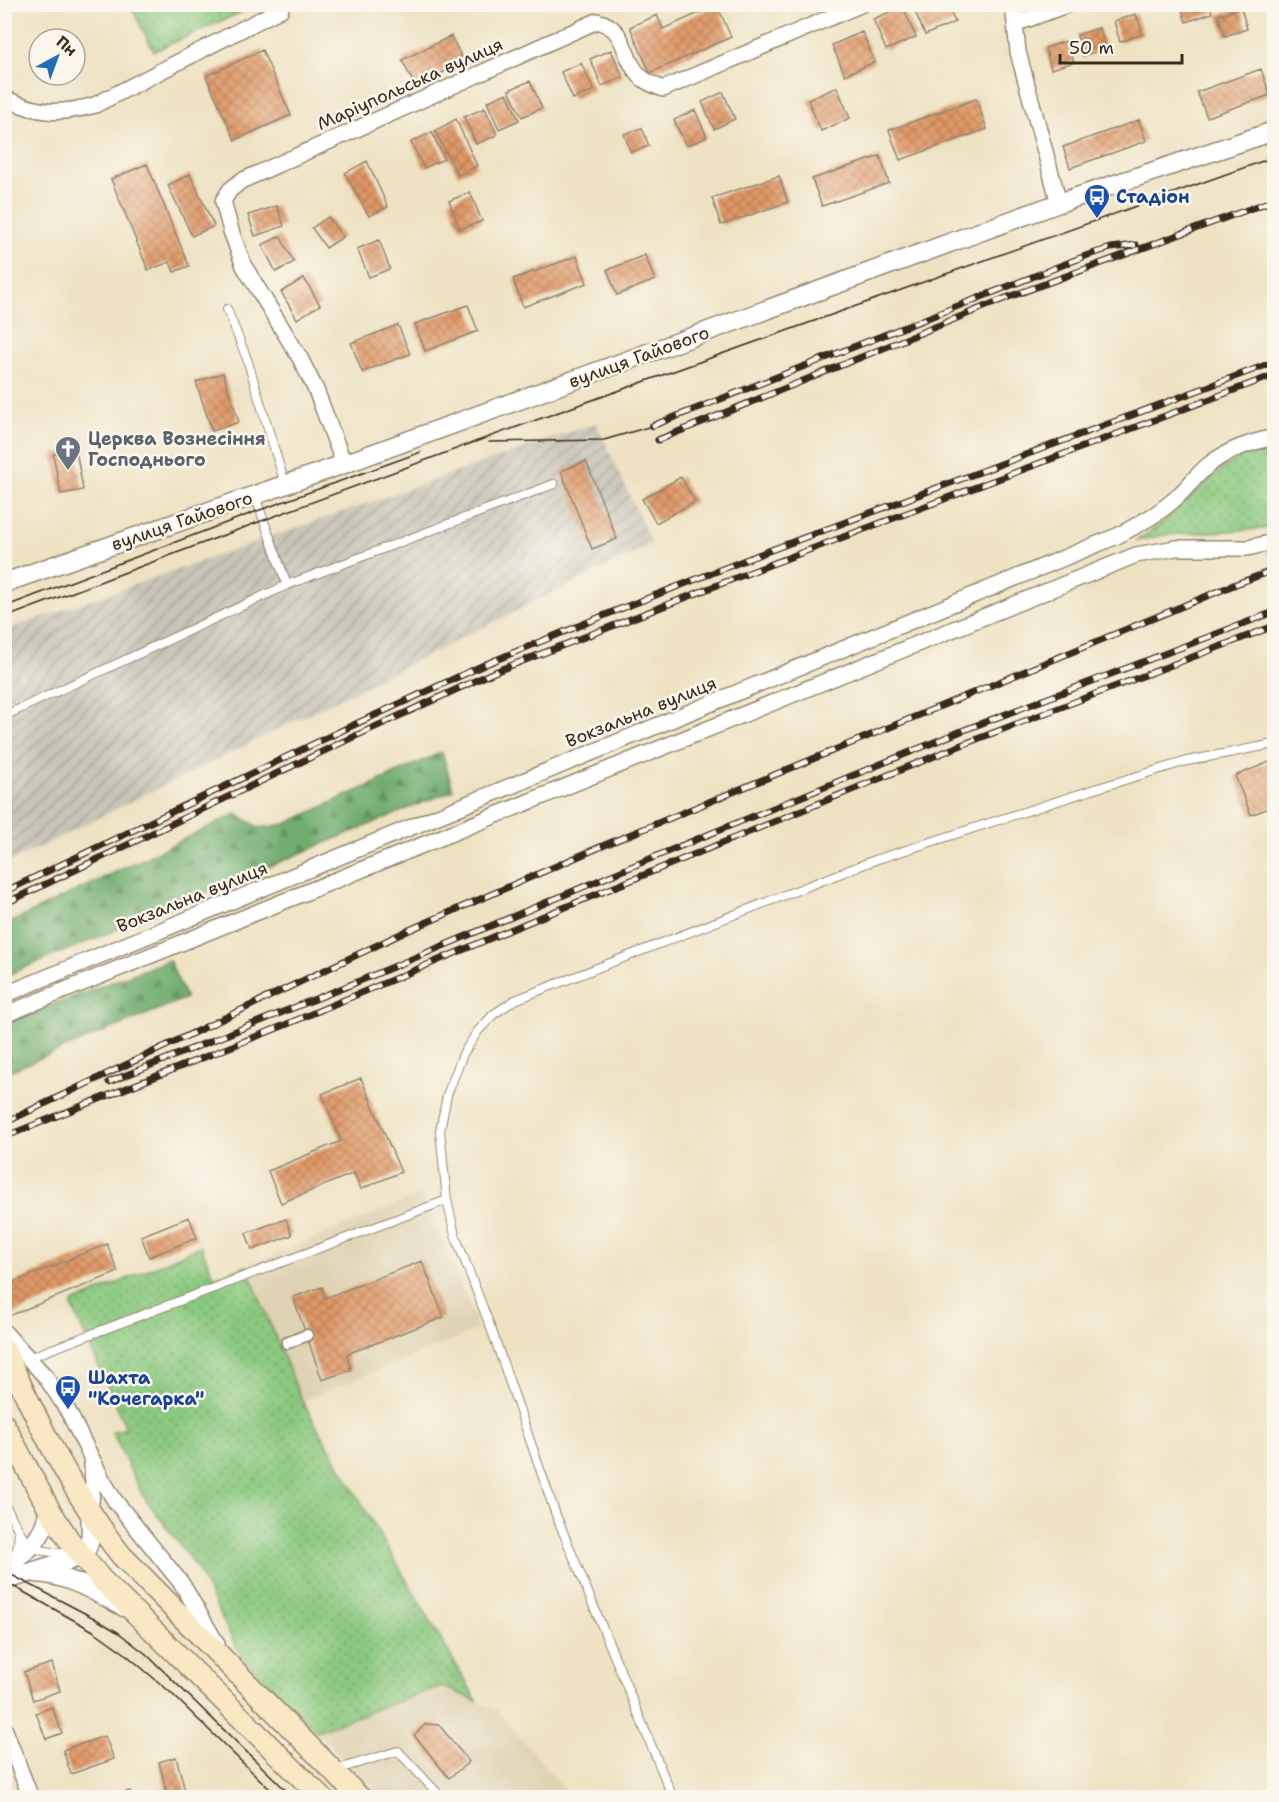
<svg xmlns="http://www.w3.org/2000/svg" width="1279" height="1802" viewBox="0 0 1279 1802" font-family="'Shantell Sans',sans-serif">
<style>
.built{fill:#dfd3b4}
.industrial{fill:url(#industrial-furrows)}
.forest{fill:url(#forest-firs);stroke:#566c46;stroke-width:1.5}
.park{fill:url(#park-dots);stroke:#637a4f;stroke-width:1.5}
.building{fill:url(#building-cross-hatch)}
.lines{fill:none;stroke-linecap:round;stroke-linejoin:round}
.service-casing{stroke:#948670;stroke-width:10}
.pedestrian-casing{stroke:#948670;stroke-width:14}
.minor-casing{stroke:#948670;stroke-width:18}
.tertiary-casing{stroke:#948670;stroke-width:21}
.secondary-casing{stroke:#948670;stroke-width:24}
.service{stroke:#fff;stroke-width:8}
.pedestrian{stroke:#fff;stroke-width:10}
.minor{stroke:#fff;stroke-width:15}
.tertiary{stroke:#fff;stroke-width:18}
.secondary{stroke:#fae7c3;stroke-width:21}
.tram{stroke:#3b2a1e;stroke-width:1.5}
.rail-casing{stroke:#3b2a1e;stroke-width:7}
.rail{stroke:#fbf7ec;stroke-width:4.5;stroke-dasharray:14;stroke-linecap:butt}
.labels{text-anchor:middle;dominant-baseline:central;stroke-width:5;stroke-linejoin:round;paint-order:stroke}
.street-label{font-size:18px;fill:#3b2a1e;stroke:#fbf7ec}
.transit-label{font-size:18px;font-weight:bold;fill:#164399;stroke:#fbf7ec;text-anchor:start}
.worship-label{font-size:18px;font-weight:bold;fill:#5b616d;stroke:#fbf7ec;text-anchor:start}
</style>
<defs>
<pattern id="industrial-furrows" width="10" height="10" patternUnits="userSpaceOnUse" patternTransform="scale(1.5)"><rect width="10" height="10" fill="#c8c4b8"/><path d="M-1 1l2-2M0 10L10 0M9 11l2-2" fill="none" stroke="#a49f95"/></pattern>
<pattern id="forest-firs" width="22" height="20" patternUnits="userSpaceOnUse" patternTransform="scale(1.5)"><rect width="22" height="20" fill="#70ad6e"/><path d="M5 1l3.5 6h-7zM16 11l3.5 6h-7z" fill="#5d8d5a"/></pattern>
<pattern id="park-dots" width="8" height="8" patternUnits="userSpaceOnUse" patternTransform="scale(1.5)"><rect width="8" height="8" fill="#8bc980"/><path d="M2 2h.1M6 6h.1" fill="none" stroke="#73a368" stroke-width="1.8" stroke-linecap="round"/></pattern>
<pattern id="building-cross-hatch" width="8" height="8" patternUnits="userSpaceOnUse" patternTransform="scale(1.5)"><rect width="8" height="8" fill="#e09866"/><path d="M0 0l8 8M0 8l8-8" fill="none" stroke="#b77c53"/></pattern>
</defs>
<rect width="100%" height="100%" fill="#fbf7ec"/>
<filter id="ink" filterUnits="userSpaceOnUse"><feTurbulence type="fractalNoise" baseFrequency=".0167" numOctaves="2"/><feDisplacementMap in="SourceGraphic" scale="12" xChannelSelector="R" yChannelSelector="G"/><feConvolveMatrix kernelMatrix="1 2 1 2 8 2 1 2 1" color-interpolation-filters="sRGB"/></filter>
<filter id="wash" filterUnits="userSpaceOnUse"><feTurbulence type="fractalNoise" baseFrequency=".008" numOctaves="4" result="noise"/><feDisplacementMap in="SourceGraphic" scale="24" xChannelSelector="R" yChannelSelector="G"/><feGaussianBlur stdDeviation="1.35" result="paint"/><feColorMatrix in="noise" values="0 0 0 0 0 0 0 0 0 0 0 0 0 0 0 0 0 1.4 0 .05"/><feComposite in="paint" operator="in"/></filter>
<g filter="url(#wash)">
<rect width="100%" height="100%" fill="#eee2c3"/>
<path class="built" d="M423,1194L479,1329L302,1401L246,1266Z
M441,1686L497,1710L571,1797H381L316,1731Z"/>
<path class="industrial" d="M596,423L652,544L5,864V630Z"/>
<path class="forest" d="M442,752L453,790L5,976V925L236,814L260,828L285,824Z
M169,960L186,998L5,1073V1023Z"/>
<path class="park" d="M130,5H257L154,51Z
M1274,445V528L1164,535L1136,541L1159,525L1231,461L1253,449Z
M201,1246L214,1277L246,1266L302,1401L477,1701L441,1686L316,1731L241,1656L196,1567L142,1494L112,1432L126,1428L71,1304Z"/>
<g id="blocks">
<path class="building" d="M912,4H947L955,22L925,35Z
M957,4H974L960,11Z
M1180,4H1209L1212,13L1186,22Z
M717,5L731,37L650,73L630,27L657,15L663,29Z
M903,7L916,37L886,50L873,19Z
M1241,8L1247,29L1225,36L1218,15Z
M1136,14L1143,34L1120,42L1114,21Z
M1099,28L1106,48L1083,56L1077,35Z
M862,32L875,62L845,75L832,45Z
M451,36L464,62L415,86L402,60Z
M1067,41L1074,62L1051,69L1045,48Z
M262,50L291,115L235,140L206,76Z
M611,50L623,77L602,86L590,59Z
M581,63L594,90L573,99L561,72Z
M1261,69L1270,95L1207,117L1197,92Z
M530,81L542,108L522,117L509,90Z
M837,87L850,118L821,131L808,100Z
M723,92L735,119L714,129L702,102Z
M507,93L519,120L499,129L487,102Z
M976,99L987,129L900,160L889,130Z
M485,108L497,135L476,144L464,117Z
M695,110L707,137L686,146L674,120Z
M456,119L477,166L458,175L435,131Z
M1139,120L1146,141L1070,168L1063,147Z
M642,128L649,146L631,152L624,134Z
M432,132L444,159L424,168L411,142Z
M880,156L889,183L822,206L812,179Z
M367,161L388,207L369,216L345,173Z
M147,164L189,266L174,272L170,262L148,270L111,179Z
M190,174L214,226L192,236L168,185Z
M779,176L788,202L721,225L712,198Z
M470,192L482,221L460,229L449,201Z
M277,206L284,226L255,236L248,215Z
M328,217L343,237L326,248L312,228Z
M280,236L294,262L276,272L262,245Z
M379,240L390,269L369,277L357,249Z
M645,255L655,280L617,295L607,270Z
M577,256L587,283L523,307L513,279Z
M304,278L320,305L297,319L281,292Z
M468,305L478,331L425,351L415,324Z
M398,325L410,354L362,372L351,343Z
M223,373L239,422L212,431L196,382Z
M76,450L83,490L61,494L53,454Z
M586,461L617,539L592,549L561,471Z
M681,477L695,502L656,523L642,499Z
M1274,760V806L1251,815L1235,776Z
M361,1078L401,1172L361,1189L354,1173L281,1203L268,1171L341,1141L322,1094Z
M189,1217L197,1238L149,1257L141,1236Z
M286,1219L292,1235L252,1250L246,1233Z
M107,1244L118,1272L4,1318V1286Z
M422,1261L444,1317L347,1354L351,1370L322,1380L293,1297L322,1287L325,1298Z
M52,1663L60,1691L33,1700L24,1672Z
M52,1707L62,1733L46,1739L36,1713Z
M426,1724L439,1725L469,1762L449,1778L414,1735Z
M105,1736L114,1759L71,1774L63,1750Z
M176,1757L187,1798H168L159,1762Z
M130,1791L132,1798H111V1797Z"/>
</g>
</g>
<g filter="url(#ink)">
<use href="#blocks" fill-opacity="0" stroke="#948670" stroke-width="1.5"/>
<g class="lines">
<defs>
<path id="service" d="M227,309L247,359L285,484
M255,496L287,585
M4,716L287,585L554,484
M28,1358L447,1200
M4,1503C13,1518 22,1544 40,1550C49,1552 60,1553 69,1554
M14,1556L18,1546L19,1530
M335,1770L398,1751L442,1798
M673,1798L556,1515L492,1331L455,1235L447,1200L440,1131L447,1095L463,1054L478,1031L494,1014L515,1000L875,860L1098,788L1187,761L1274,744"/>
<path id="pedestrian" d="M287,1343L307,1335"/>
<path id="minor" d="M1013,4L1018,52L1059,203
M1015,24L1069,4
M4,98C39,114 59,115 95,105L281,9
M344,464L316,390L300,358L244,266L231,231L223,201L230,190L241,181L597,21C628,29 621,56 639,75C645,82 654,85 663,89L862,4
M4,995L1117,536C1135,526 1154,517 1169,504C1183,493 1193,479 1206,467C1226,450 1249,443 1274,437
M4,1015L1136,555L1176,548H1247L1274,542
M4,1332L45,1376L57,1394L68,1411L102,1479L115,1501L182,1584L217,1644
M90,1511L93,1483L92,1465
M4,1728L31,1798"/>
<path id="tertiary" d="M4,583L344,464L1059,203L1274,131
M4,1570C28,1550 43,1541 49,1509
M35,1573C67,1574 96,1592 124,1607
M4,1581L28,1573L83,1556C93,1540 91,1530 90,1511"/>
<path id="secondary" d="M4,1349C37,1421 72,1493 121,1555L360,1798
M4,1425L49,1509L69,1540L101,1579L322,1798"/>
</defs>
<use href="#service" class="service-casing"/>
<use href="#pedestrian" class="pedestrian-casing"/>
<use href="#minor" class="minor-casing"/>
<use href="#tertiary" class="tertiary-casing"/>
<use href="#secondary" class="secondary-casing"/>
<use href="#service" class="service"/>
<use href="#pedestrian" class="pedestrian"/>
<use href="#minor" class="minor"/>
<use href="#tertiary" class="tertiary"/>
<use href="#secondary" class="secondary"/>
<path class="tram" d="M489,442L604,440L652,426
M4,607L260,510L421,452
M4,618L264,520L472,443L1274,157
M4,1571L94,1618L119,1633L146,1654L294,1798
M4,1581L95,1632L123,1652L170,1692L279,1798"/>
<defs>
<path id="rail" d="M652,426L1088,255L1111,248L1136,245
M658,440L1006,298L1274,200
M4,892L347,728L486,664L615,611L763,553L1274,362
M4,904L351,738L492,673L769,565L1274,375
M109,1082L350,985L695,840L964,730L1274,612
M4,1123L407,931L600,847L1236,584L1274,570
M4,1137L285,1025L524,924L964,744L1274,626"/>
</defs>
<use href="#rail" class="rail-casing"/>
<use href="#rail" class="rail"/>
</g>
</g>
<defs>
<symbol id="bus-pin" viewBox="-11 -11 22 30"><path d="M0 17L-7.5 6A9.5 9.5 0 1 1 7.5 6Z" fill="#1a4fb4" stroke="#fbf7ec"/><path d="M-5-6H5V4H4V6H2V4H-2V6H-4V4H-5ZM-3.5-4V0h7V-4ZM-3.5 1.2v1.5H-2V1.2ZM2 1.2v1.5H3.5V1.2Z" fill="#fff"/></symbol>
<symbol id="church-pin" viewBox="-11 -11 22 30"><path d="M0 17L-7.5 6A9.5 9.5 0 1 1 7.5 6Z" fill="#6b7280" stroke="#fbf7ec"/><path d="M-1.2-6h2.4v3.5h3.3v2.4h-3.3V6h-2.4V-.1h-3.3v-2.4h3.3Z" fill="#fff"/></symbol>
</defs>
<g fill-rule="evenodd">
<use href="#bus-pin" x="1082" y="182" width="30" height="40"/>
<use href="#church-pin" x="53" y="434" width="30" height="40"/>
<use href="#bus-pin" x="53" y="1373" width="30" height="40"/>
</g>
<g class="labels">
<g class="street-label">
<text transform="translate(410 84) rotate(-24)">Маріупольська вулиця</text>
<text transform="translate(639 357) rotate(-20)">вулиця Гайового</text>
<text transform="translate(182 521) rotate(-19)">вулиця Гайового</text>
<text transform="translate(641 712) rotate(-22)">Вокзальна вулиця</text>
<text transform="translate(192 897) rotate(-22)">Вокзальна вулиця</text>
</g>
<g class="transit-label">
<text x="1116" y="197">Стадіон</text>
<text x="88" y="1378">Шахта<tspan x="88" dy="21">"Кочегарка"</tspan></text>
</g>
<g class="worship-label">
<text x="88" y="439">Церква Вознесіння<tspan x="88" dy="21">Господнього</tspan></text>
</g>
</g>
<rect width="1279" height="1802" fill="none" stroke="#fbf7ec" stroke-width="24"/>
<g transform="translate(57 57) rotate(41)"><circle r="28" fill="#fbf7ec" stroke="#aea59a" stroke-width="1.5"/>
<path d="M0-4.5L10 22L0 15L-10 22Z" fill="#1f6fb2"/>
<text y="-9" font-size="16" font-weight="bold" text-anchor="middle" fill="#3b2a1e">Пн</text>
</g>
<path d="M1060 54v9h122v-9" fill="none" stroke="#3b2a1e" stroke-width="3"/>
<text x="1069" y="54" font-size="18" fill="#3b2a1e" stroke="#fbf7ec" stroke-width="4.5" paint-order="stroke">50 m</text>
</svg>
